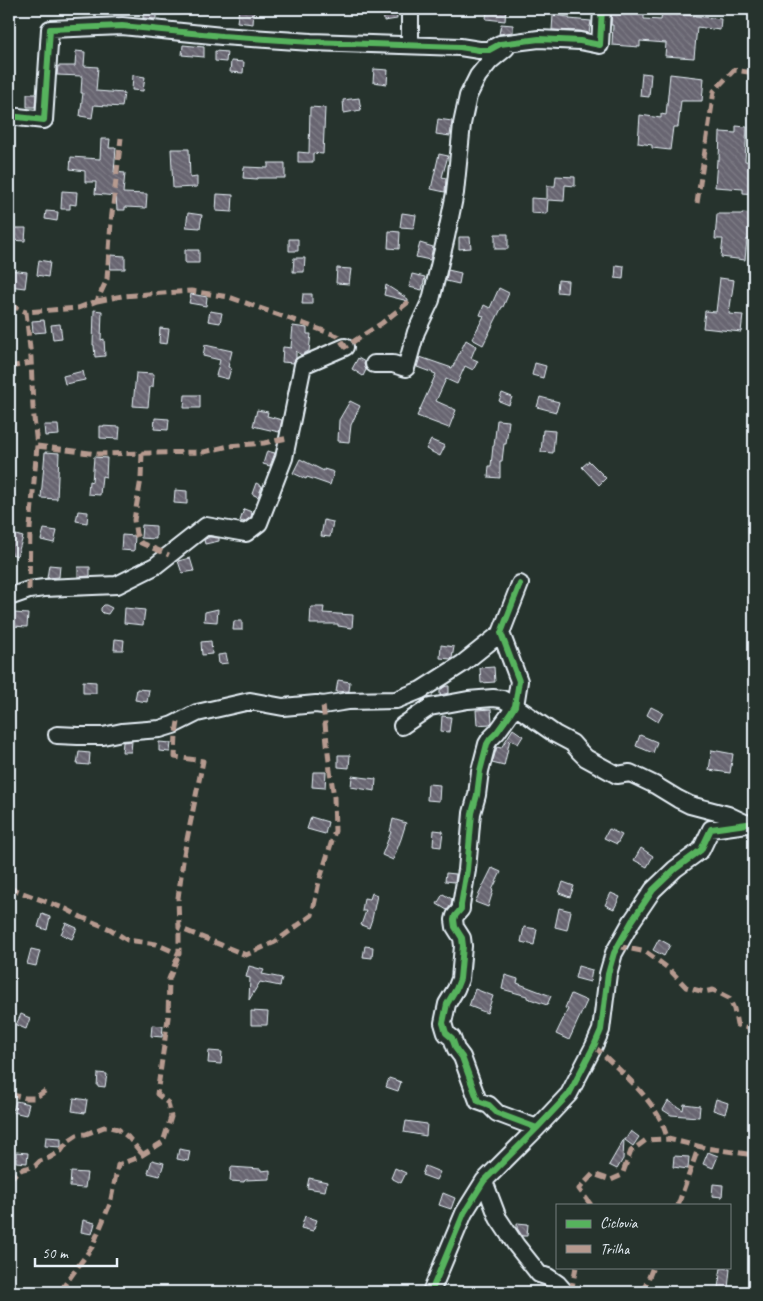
<svg xmlns="http://www.w3.org/2000/svg" width="763" height="1301" viewBox="0 0 763 1301" font-family="Caveat,sans-serif">
<style>
.building{fill:url(#building-back-hatch);stroke:#e8f1f8}
.lines{fill:none;stroke-linecap:round;stroke-linejoin:round}
.minor-casing{stroke:#e8f1f8;stroke-width:20}
.minor{stroke:#26332d;stroke-width:16}
.quiet{stroke:#b69a8f;stroke-width:5;stroke-dasharray:10 5;stroke-linecap:butt}
.cycleway-casing{stroke:#26332d;stroke-width:9}
.cycleway{stroke:#56b35d;stroke-width:6}
</style>
<defs>
<pattern id="building-back-hatch" width="6" height="6" patternUnits="userSpaceOnUse" patternTransform="scale(1.25)"><rect width="6" height="6" fill="#686571"/><path d="M-1 5l2 2M0 0l6 6M5-1l2 2" fill="none" stroke="#7e7c86"/></pattern>
</defs>
<rect width="100%" height="100%" fill="#26332d"/>
<filter id="ink" filterUnits="userSpaceOnUse"><feTurbulence type="fractalNoise" baseFrequency=".02" numOctaves="2"/><feDisplacementMap in="SourceGraphic" scale="10" xChannelSelector="R" yChannelSelector="G"/><feConvolveMatrix kernelMatrix="1 2 1 2 8 2 1 2 1" color-interpolation-filters="sRGB"/></filter>
<g filter="url(#ink)">
<path class="building" d="M143,9H156V19L143,18Z
M239,9L254,10L253,24L237,22Z
M383,9H396L397,19L384,21Z
M487,9H506L505,21L486,19Z
M612,9H644V19L661,20L662,12L721,19L720,30L697,27L694,58L665,56L666,43L640,41V47L612,45L613,25H611Z
M553,15L569,17V19L591,21L589,33L580,31L552,30Z
M501,24L513,25V32L499,34Z
M183,45L204,47V57L182,55Z
M76,51L85,52L84,66L98,67L96,91L124,93L122,107L94,105L92,118L80,116L83,93H81L82,76L57,75L58,66H75Z
M215,51L227,52L226,62L215,61Z
M231,61L244,62L243,73L230,72Z
M374,69L388,70L387,84L373,82Z
M642,73L651,74L649,97L640,96Z
M670,74L704,78L702,101H681L678,127H673L670,150L652,148V145L638,143L640,115L661,118V114L666,115Z
M133,75L145,77L143,91L132,90Z
M27,94H36L35,107H27Z
M359,98L361,110L344,113L343,100Z
M310,107L325,108L323,154L313,153V162H298V152L309,153Z
M438,119L452,121L450,136L436,134Z
M736,126L747,127L745,161L754,162V194L743,193V189L715,187L717,160H719L720,132L736,133Z
M101,139H110L109,148H116L114,172L125,173L123,193L147,194L146,208L125,207V210H117L116,196L95,194L96,182H85V171L70,169L71,157L100,159Z
M171,149H189L190,178L197,177V187L173,188Z
M439,154L448,156L442,177L446,178L445,192L431,189Z
M268,163H285V178H257V179L243,178L244,167L268,168Z
M556,176L575,177V186L565,185L564,201L548,200L547,214L531,213V198L547,199V186H555Z
M62,191L77,192L76,205L70,204V209H61Z
M217,194L233,195L232,212L216,211Z
M46,211L58,212L57,221L45,219Z
M188,213L202,215L200,228L186,227Z
M402,213L416,215L414,228L400,227Z
M742,213L754,214V239H747L745,260L721,257L723,239H715L717,214H742Z
M11,228H26L25,241L11,240Z
M389,231L400,232L399,249L388,248Z
M495,234H508V249H495Z
M459,237H470L471,248L459,249Z
M289,239H298V251H289Z
M420,243L433,247L430,260L416,257Z
M185,250H199V263H185Z
M111,255L125,256V269H110Z
M294,258H305L304,272H293Z
M39,260L50,262L48,277L37,275Z
M616,265L624,266L623,279L615,278Z
M337,268L351,269L349,284L336,283Z
M10,270L27,272L25,288L9,286Z
M448,270L461,273L459,284L446,281Z
M412,274L425,277L422,290L409,287Z
M720,278L734,280L729,314L743,315L741,332L703,328L705,311L716,312Z
M558,280L568,281L567,293L557,292Z
M386,285L408,299V301L384,295Z
M499,288L509,293L503,307H502L483,345L472,339L484,316L480,315L484,305L490,308Z
M191,294L207,297L206,306L189,303Z
M303,294H312V304H302Z
M94,310L102,311L101,340L104,339L105,356L95,357L94,345H93Z
M210,311L222,313L220,323L208,321Z
M44,320L46,332L33,333L32,321Z
M60,324L62,338L53,339L51,325Z
M293,326L307,328V334H311L309,351L301,355L296,351V358L293,363L282,362L283,347L292,348L291,347Z
M160,328L169,329L167,344L159,343Z
M466,340L476,346L471,358L478,361L473,370L465,366L457,384L446,379L436,401L456,410L449,428L417,416L436,374L417,367L420,357L452,368Z
M205,345L232,351L228,367L231,368L228,379L216,376L220,360L203,356Z
M358,358L365,362L364,364L366,370L363,376L352,369Z
M535,363L546,366L543,378L532,375Z
M83,371L85,380L65,384L63,376Z
M136,373L154,374L153,387H150L148,407L133,406Z
M502,393L512,397L509,405L499,401Z
M185,395H200V408H184Z
M540,397L559,402L556,412L537,407Z
M350,401L360,406L351,425L349,442L338,441L339,420Z
M257,410L268,412L267,416L282,420L279,432L253,426Z
M155,418L169,419L168,430L154,429Z
M497,420L509,421L506,444H504L502,461H500V478L488,477L489,466H491L493,446H494Z
M44,425H58L59,435L45,436Z
M100,426L120,427L119,439L100,438Z
M543,430L555,431L553,453L541,452Z
M431,440L445,446L440,456L426,449Z
M267,451L275,453L270,466L263,464Z
M45,452L59,453L57,499L41,498Z
M94,457L107,458L106,477L102,476L100,495L88,494L89,481L92,482Z
M300,459L324,471V469L334,472L330,485L307,477L306,479L293,473Z
M589,461L606,478L599,485L582,467Z
M256,483L262,486L258,497L252,494Z
M175,490L187,491V504L174,503Z
M244,509L252,512L251,517L244,522L240,521Z
M78,511L88,512L87,523L76,521Z
M324,520L333,522L330,537L321,536Z
M142,525L156,526V539L141,538Z
M44,529L57,531L54,543L41,540Z
M9,533L23,537L17,556L9,553Z
M122,535L135,536L134,551L121,550Z
M209,537L219,538V541L205,544L204,540Z
M190,558L194,571L182,573L178,561Z
M49,565L60,566L59,577L47,578Z
M78,567H90V576L78,577Z
M104,605H106L112,608L108,614L103,613L101,611V608Z
M311,607H324L323,613L353,615L352,628L338,626V624H310Z
M125,608L145,610L143,625L124,623Z
M218,609L217,622L204,621L205,612Z
M14,613L28,614L27,627L13,626Z
M234,621H242V630H233Z
M115,639L124,640L123,650H114Z
M211,641L212,654L202,655L201,642Z
M441,645L454,647L452,658L451,659L440,658Z
M226,654L228,663L219,664L218,655Z
M494,667L495,682L481,683L480,668Z
M338,680L350,682L349,691L336,692Z
M83,681L96,682V693H83Z
M446,686H449V693L440,695V690Z
M137,689L149,690L147,702L135,700Z
M651,707L663,713L658,722L647,715Z
M491,709L492,722L490,724L477,725L476,710Z
M442,716L451,717L449,732L441,731Z
M513,729L523,736L518,744L510,739L504,766L492,763L497,747L501,748Z
M640,735L657,742L653,753L636,746Z
M132,741L131,752H122L123,742Z
M159,742L171,743L170,752L159,751Z
M712,750L733,754L730,773L709,770Z
M79,752L90,753L89,765L77,764Z
M338,755H350L349,768L338,767Z
M313,772H326L325,788L312,787Z
M352,776L376,779L375,791L351,787Z
M428,784L440,785L439,801L427,800Z
M311,817L328,822L325,834L307,829Z
M393,819L406,823L401,839L393,860L382,855L391,832H390Z
M609,829L622,835L617,844L604,838Z
M434,830L443,831L441,847L433,846Z
M641,848L653,856L647,867L634,860Z
M492,868L501,872L492,890L493,891L488,907L475,902Z
M446,873L456,874L455,882L445,881Z
M563,882L574,886L570,897L559,893Z
M372,893L377,895L372,919L369,928L361,925L366,911H362L364,898L370,899Z
M611,893L620,897L614,909L605,905Z
M443,894L452,899L451,905L447,910L437,904Z
M559,908L571,911L567,930L555,927Z
M42,914L50,917L47,930L38,927Z
M66,923L77,928L72,939L61,934Z
M524,927L537,929L534,945L521,942Z
M659,939L670,945L664,956L653,950Z
M365,946L373,947L372,958L363,957Z
M31,949L40,951L36,966L27,964Z
M249,966L264,970L262,974L282,978L280,986L260,982L249,1000L250,978L246,977Z
M578,966L592,970L590,982L575,978Z
M505,975L518,979L517,983L551,996L547,1005L527,998V996L502,989Z
M475,989L493,996L487,1013L469,1006Z
M571,994L587,1001L569,1040L556,1034L568,1009L565,1008Z
M251,1011L268,1012L267,1025H251Z
M21,1014L30,1018L26,1029L16,1025Z
M152,1025L163,1026L162,1037L151,1036Z
M209,1051L222,1052L221,1064L208,1063Z
M98,1073L107,1074L105,1087L97,1086Z
M389,1078L401,1082L398,1091L386,1087Z
M74,1098L87,1100L85,1113L72,1111Z
M716,1099L728,1103L725,1114L713,1110Z
M16,1101L29,1104L26,1115L13,1112Z
M668,1101L683,1110L684,1104L700,1106L699,1117L671,1115L663,1110Z
M406,1121L427,1124L426,1136L404,1132Z
M631,1131L639,1137L633,1146L625,1140Z
M46,1137L61,1138V1147L45,1146Z
M624,1139L623,1159L617,1169L609,1165Z
M179,1149L190,1151L188,1161L177,1159Z
M16,1152L28,1153L27,1163L16,1162Z
M708,1152L718,1156L713,1168L703,1164Z
M674,1156L689,1157L688,1169L673,1167Z
M152,1160L164,1163L160,1176L148,1173Z
M425,1166L440,1172L436,1180L422,1175Z
M231,1167L261,1169V1171L270,1170V1179L245,1180L244,1182L230,1181Z
M395,1168L406,1173L401,1183L391,1178Z
M71,1172L87,1173L85,1188L70,1187Z
M309,1178L327,1182L325,1191L307,1188Z
M713,1184L723,1185L722,1197L712,1196Z
M443,1193L455,1198L451,1209L439,1205Z
M305,1216L317,1220L313,1231L301,1228Z
M83,1220L95,1223L92,1234L81,1232Z
M517,1223L528,1224L527,1236H522L517,1228Z
M721,1268L730,1269L728,1289L718,1288Z"/>
<g class="lines">
<defs>
<path id="minor" d="M410,9V45
M9,116L44,120L50,29L122,26L222,36L311,42L460,47L479,50H489L500,44L539,39L580,41L600,45L602,9
M374,364H393L406,368L416,332L431,300L446,237L455,193L462,124L468,96L478,76L490,61L506,48
M520,584L501,633L519,681L515,706L510,714L497,732L490,739L487,744L480,771L477,795L472,813L467,870L461,905V909L455,916L454,920L455,927L462,938L463,946L460,979L456,989L447,1004L443,1023L446,1033L452,1038L456,1049L462,1057L478,1101L489,1105L497,1113L537,1128
M9,597L29,590L44,588L117,585L155,566L206,526L246,533L259,523L284,458L303,365L345,347
M402,726L430,707L468,700L493,698L502,699L515,706L555,734L572,743L579,751L586,758L617,775L630,773L655,785L678,799L690,805L728,815L747,824
M57,735L78,736H103L122,732L160,729L173,725L197,713L250,701L283,707L316,704L323,705L348,701L396,700L421,690L462,664L501,633
M484,1181L498,1218L516,1245L539,1274L548,1277L558,1284L565,1292
M431,1292L464,1213L484,1181L537,1128L569,1094L594,1046L601,1030L608,974L614,953L632,921L653,890L675,869L701,850L711,829L754,823"/>
</defs>
<use href="#minor" class="minor-casing"/>
<use href="#minor" class="minor"/>
<path class="quiet" d="M697,203L714,91L734,70L754,73
M97,301L122,296L191,291L229,297L338,336L345,347L382,323L411,300
M9,305L26,312
M9,367L31,363
M37,446L97,454L204,452L229,446L264,443L288,438
M142,453L141,479L134,520L136,534L141,543L169,555
M29,590L30,528L37,446L33,408L31,358L26,312L78,308L97,301L107,279L111,222L121,138
M178,722L176,734L175,757L203,761L184,854L178,898L179,928L246,955L275,942L312,915L319,882L335,831L334,797L330,771L323,705
M9,888L66,909L81,917L110,929L127,940L156,944L179,954V928
M617,946L646,952L668,968L686,987L704,992L713,990L729,998L734,1009L737,1025L752,1029L754,1028
M594,1046C617,1068 643,1089 659,1117C663,1124 665,1132 668,1139
M9,1094L25,1098H35L45,1091
M9,1180L17,1172L23,1169L35,1166L40,1161L49,1158L61,1151L68,1141L77,1135L86,1134L104,1127H109L118,1129L128,1137L143,1155
M591,1205L579,1189L593,1174L611,1180L622,1175L631,1151L646,1140L668,1139L706,1148L754,1155
M678,1205L699,1146
M63,1292L64,1286L92,1247L110,1204L118,1165L139,1157L163,1142L171,1117L168,1103L157,1094L168,1018L169,979L179,954
M571,1292L576,1267
M643,1292L653,1267"/>
<defs>
<path id="cycleway" d="M9,116L44,120L50,29L122,26L222,36L311,42L460,47L479,50H489L500,44L539,39L580,41L600,45L602,9
M520,584L501,633L519,681L515,706L510,714L497,732L490,739L487,744L480,771L477,795L472,813L467,870L461,905V909L455,916L454,920L455,927L462,938L463,946L460,979L456,989L447,1004L443,1023L446,1033L452,1038L456,1049L462,1057L478,1101L489,1105L497,1113L537,1128
M431,1292L464,1213L484,1181L537,1128L569,1094L594,1046L601,1030L608,974L614,953L632,921L653,890L675,869L701,850L711,829L754,823"/>
</defs>
<use href="#cycleway" class="cycleway-casing"/>
<use href="#cycleway" class="cycleway"/>
</g>
</g>
<rect width="763" height="1301" fill="none" stroke="#26332d" stroke-width="30"/>
<rect x="15" y="15" width="733" height="1271" fill="none" stroke="#e8f1f8" stroke-width="2" filter="url(#ink)"/>
<rect x="556" y="1204" width="175" height="65" fill="#26332d" stroke="#747f7e"/>
<rect x="566" y="1220" width="25" height="8" fill="#56b35d" stroke="#747f7e"/>
<text x="600" y="1228" font-size="15" fill="#e8f1f8">Ciclovia</text>
<rect x="566" y="1245" width="25" height="8" fill="#b69a8f" stroke="#747f7e"/>
<text x="600" y="1254" font-size="15" fill="#e8f1f8">Trilha</text>
<path d="M35 1258v8h82v-8" fill="none" stroke="#e8f1f8" stroke-width="2.5"/>
<text x="42" y="1258" font-size="15" fill="#e8f1f8" stroke="#26332d" stroke-width="4" paint-order="stroke">50 m</text>
</svg>
